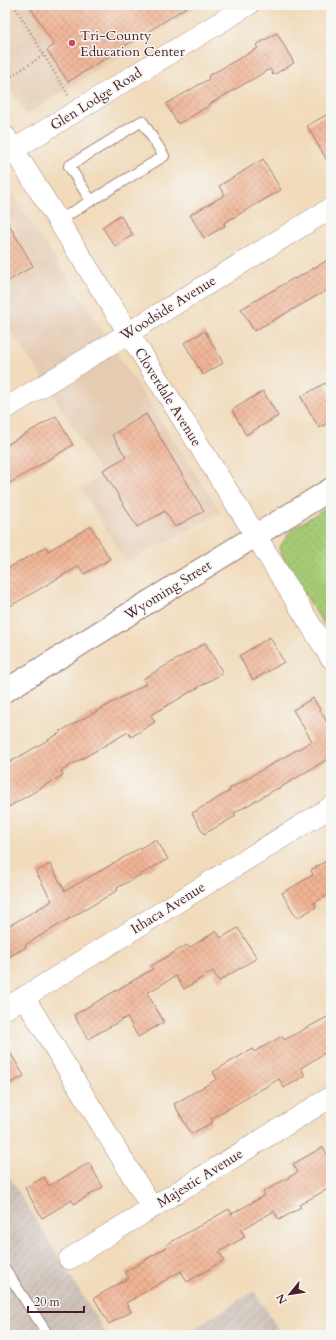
<svg xmlns="http://www.w3.org/2000/svg" width="336" height="1340" viewBox="0 0 336 1340" font-family="Cardo,serif">
<style>
.built{fill:#e5cbb2}
.industrial{fill:url(#industrial-furrows)}
.grass{fill:url(#grass-dots);stroke:#787550}
.building{fill:url(#building-cross-hatch)}
.lines{fill:none;stroke-linecap:round;stroke-linejoin:round}
.service-casing{stroke:#9e7d73;stroke-width:12}
.minor-casing{stroke:#9e7d73;stroke-width:22}
.tertiary-casing{stroke:#9e7d73;stroke-width:24}
.path{stroke:#9e7d73;stroke-width:2.5;stroke-dasharray:1 3;stroke-linecap:butt}
.service{stroke:#fff;stroke-width:10}
.minor{stroke:#fff;stroke-width:21}
.tertiary{stroke:#fff;stroke-width:22}
.poi-dot{fill:#d1495b;stroke:#f6f6f2;stroke-width:1.5}
.labels{text-anchor:middle;dominant-baseline:central;stroke-width:3;stroke-linejoin:round;paint-order:stroke}
.poi-label{font-size:14px;fill:#4a1f2b;stroke:#f6f6f2;text-anchor:start}
.street-label{font-size:14px;fill:#4a1f2b;stroke:#f6f6f2}
</style>
<defs>
<pattern id="industrial-furrows" width="10" height="10" patternUnits="userSpaceOnUse"><rect width="10" height="10" fill="#cdc2b9"/><path d="M-1 1l2-2M0 10L10 0M9 11l2-2" fill="none" stroke="#b2a69f"/></pattern>
<pattern id="grass-dots" width="8" height="8" patternUnits="userSpaceOnUse"><rect width="8" height="8" fill="#a6cb75"/><path d="M2 2h.1M6 6h.1" fill="none" stroke="#90ae65" stroke-width="1.8" stroke-linecap="round"/></pattern>
<pattern id="building-cross-hatch" width="8" height="8" patternUnits="userSpaceOnUse"><rect width="8" height="8" fill="#f0b494"/><path d="M0 0l8 8M0 8l8-8" fill="none" stroke="#cf9a80"/></pattern>
</defs>
<rect width="100%" height="100%" fill="#f6f6f2"/>
<filter id="ink" filterUnits="userSpaceOnUse"><feTurbulence type="fractalNoise" baseFrequency=".025" numOctaves="2"/><feDisplacementMap in="SourceGraphic" scale="8" xChannelSelector="R" yChannelSelector="G"/><feConvolveMatrix kernelMatrix="1 2 1 2 8 2 1 2 1" color-interpolation-filters="sRGB"/></filter>
<filter id="wash" filterUnits="userSpaceOnUse"><feTurbulence type="fractalNoise" baseFrequency=".012" numOctaves="4" result="noise"/><feDisplacementMap in="SourceGraphic" scale="16" xChannelSelector="R" yChannelSelector="G"/><feGaussianBlur stdDeviation="0.9" result="paint"/><feColorMatrix in="noise" values="0 0 0 0 0 0 0 0 0 0 0 0 0 0 0 0 0 1.4 0 .05"/><feComposite in="paint" operator="in"/></filter>
<g filter="url(#wash)">
<rect width="100%" height="100%" fill="#f1dbbb"/>
<path class="built" d="M5,5H200L26,115L5,82Z
M5,182L221,513L126,562L81,488L102,475L34,365L5,324Z"/>
<path class="industrial" d="M5,1170L107,1335H5Z
M254,1291L282,1335H184Z"/>
<path class="grass" d="M331,505V636L283,559L280,547L292,529Z"/>
<g id="blocks">
<path class="building" d="M29,5H190L68,82L47,50L54,45Z
M277,33L294,63L273,75L270,69L208,105L209,106L178,124L166,104L209,79L208,76L258,48L256,45Z
M326,115L331,123V167L307,126Z
M263,159L281,190L224,223L225,226L204,238L190,215L225,195L219,186Z
M120,215L133,235L115,246L102,227Z
M5,218L33,266L5,283Z
M331,258V288L254,331L241,309L294,278L295,279Z
M205,331L223,363L203,375L184,343Z
M325,383L331,394V421L319,428L301,397Z
M263,391L278,416L246,435L232,410Z
M146,414L204,511L175,527L165,511L137,527L103,470L126,457L112,435Z
M56,416L73,445L5,486V446Z
M91,526L110,559L84,574L79,566L5,609V570L46,547L48,551Z
M270,637L284,662L253,680L239,656Z
M205,643L223,673L151,715L155,722L131,737L128,732L61,771L63,775L5,809V765L60,733L59,732L146,684L143,679Z
M313,698L331,729V757L278,789V788L234,813L236,816L204,834L192,813L230,791L229,789L312,741L293,710Z
M156,839L168,859L117,888L118,890L25,945L26,947L5,959V928L52,901L36,872L50,864L65,891Z
M331,858V894L314,903L316,907L297,918L282,893L313,875L311,870Z
M238,928L257,958L219,981L213,971L184,989L176,976L147,993L164,1022L138,1037L127,1017L88,1039L74,1015L153,969L151,966L187,945L189,948L216,931L221,938Z
M331,1015V1049L301,1068L305,1076L284,1088L279,1079L211,1119L213,1122L191,1134L174,1104L217,1079L213,1072L252,1049L254,1052L282,1036L284,1040Z
M5,1044L24,1076L5,1086Z
M323,1147L331,1161V1187L299,1205L301,1207L279,1220L274,1211L241,1230L245,1237L219,1252L224,1260L187,1282L181,1271L126,1303L131,1312L109,1324L94,1298L129,1278L125,1272L167,1247L166,1245L229,1209L232,1214L265,1195L263,1192L298,1172L293,1164Z
M89,1163L103,1187L74,1204L72,1200L42,1218L25,1188L44,1177L49,1186Z"/>
</g>
</g>
<g filter="url(#ink)">
<use href="#blocks" fill-opacity="0" stroke="#9e7d73" stroke-width="1"/>
<g class="lines">
<defs>
<path id="service" d="M58,221L164,156L142,121L69,166L91,201
M5,1269L48,1335"/>
<path id="minor" d="M5,136L256,536L331,658
M5,155L248,5
M5,409L331,208
M24,997L152,1208
M5,1009L331,807
M69,1259L331,1097"/>
<path id="tertiary" d="M5,691L331,489"/>
</defs>
<use href="#service" class="service-casing"/>
<use href="#minor" class="minor-casing"/>
<use href="#tertiary" class="tertiary-casing"/>
<path class="path" d="M14,5L68,95
M5,80L44,55"/>
<use href="#service" class="service"/>
<use href="#minor" class="minor"/>
<use href="#tertiary" class="tertiary"/>
</g>
</g>
<circle class="poi-dot" cx="72" cy="43" r="4"/>
<g class="labels">
<g class="poi-label">
<text x="80" y="35">Tri-County<tspan x="80" dy="16">Education Center</tspan></text>
</g>
<g class="street-label">
<text transform="translate(96 99) rotate(-32)">Glen Lodge Road</text>
<text transform="translate(168 308) rotate(-32)">Woodside Avenue</text>
<text transform="translate(168 397) rotate(58)">Cloverdale Avenue</text>
<text transform="translate(168 590) rotate(-32)">Wyoming Street</text>
<text transform="translate(168 908) rotate(-32)">Ithaca Avenue</text>
<text transform="translate(200 1178) rotate(-32)">Majestic Avenue</text>
</g>
</g>
<rect width="336" height="1340" fill="none" stroke="#f6f6f2" stroke-width="20"/>
<g transform="translate(290 1294) rotate(240)" stroke="#f6f6f2" stroke-width="3" paint-order="stroke">
<path d="M0-3L7 15L0 10L-7 15Z" fill="#4a1f2b"/>
<text y="-6" font-size="11" font-weight="bold" text-anchor="middle" fill="#4a1f2b">N</text>
</g>
<path d="M28 1306v6h56v-6" fill="none" stroke="#4a1f2b" stroke-width="2"/>
<text x="34" y="1306" font-size="12" fill="#4a1f2b" stroke="#f6f6f2" stroke-width="3" paint-order="stroke">20 m</text>
</svg>
